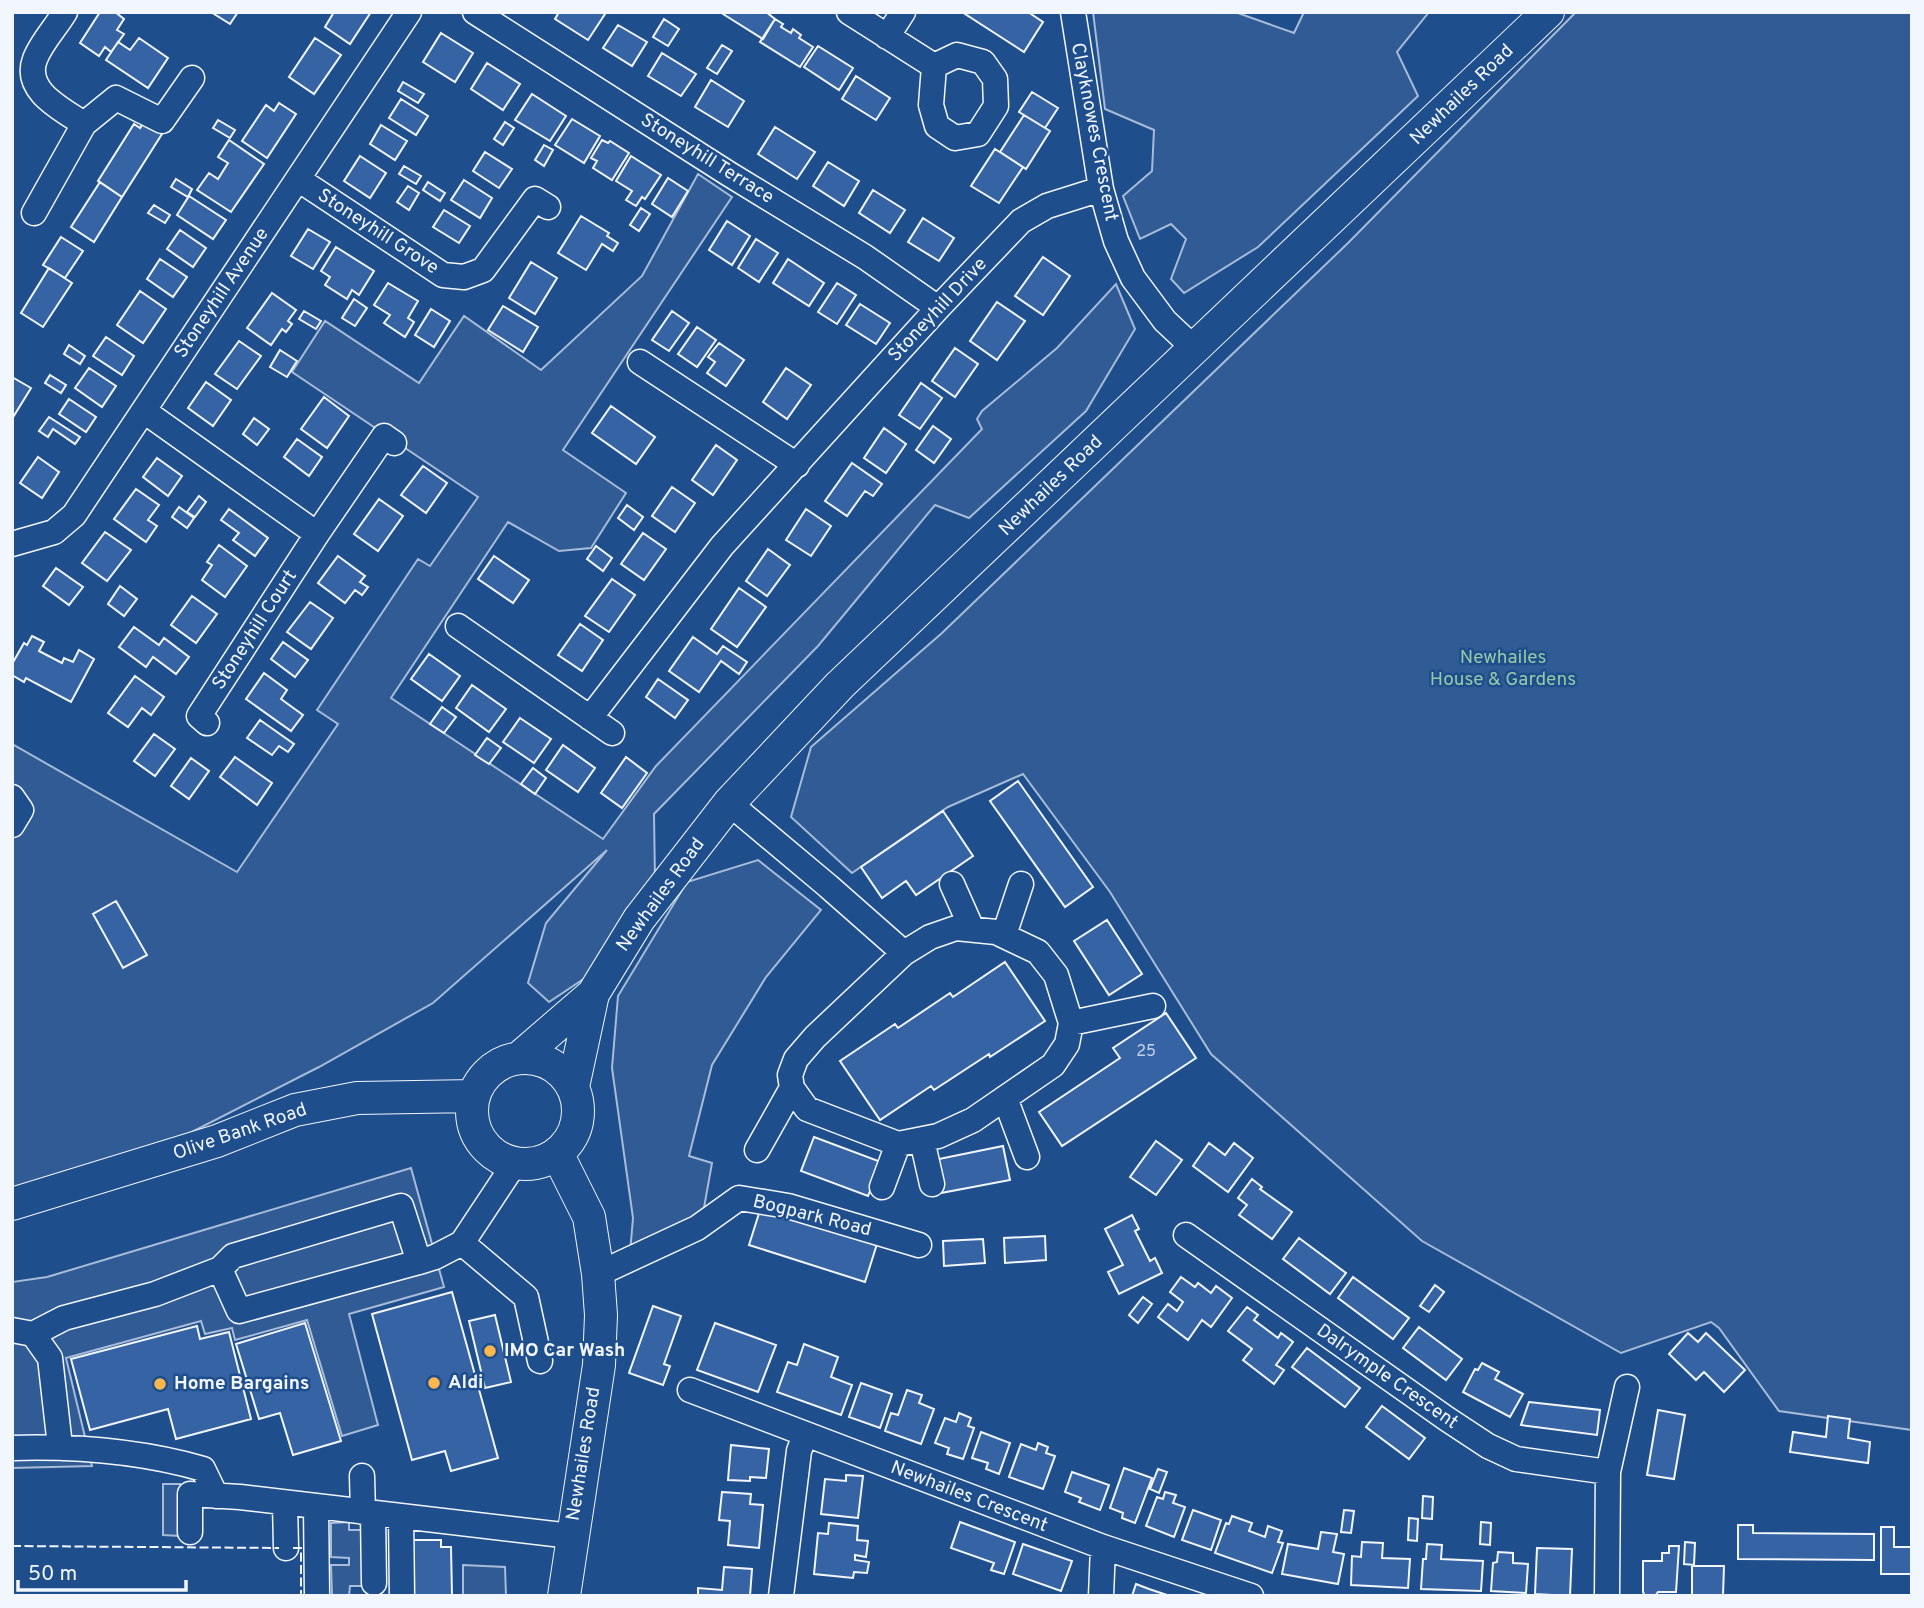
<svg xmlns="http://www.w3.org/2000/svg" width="1924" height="1608" viewBox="0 0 1924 1608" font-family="Overpass,sans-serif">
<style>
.built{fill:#305b95;stroke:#a8bbd7;stroke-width:2}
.building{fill:#3563a3;stroke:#f2f6ff;stroke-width:2}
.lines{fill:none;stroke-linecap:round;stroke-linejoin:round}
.minor-casing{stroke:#f2f6ff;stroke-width:27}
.major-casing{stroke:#f2f6ff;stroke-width:34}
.minor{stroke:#1f4e8c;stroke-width:24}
.major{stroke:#1f4e8c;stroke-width:32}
.fence{stroke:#f2f6ff;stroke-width:2;stroke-dasharray:9 3.5;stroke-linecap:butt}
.poi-dot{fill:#ffb74d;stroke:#1f4e8c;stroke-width:2.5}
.labels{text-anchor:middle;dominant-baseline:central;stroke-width:5;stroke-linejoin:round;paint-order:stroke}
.number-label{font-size:16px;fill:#c3d1e8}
.street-label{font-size:19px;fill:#f2f6ff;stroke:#1f4e8c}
.park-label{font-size:19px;fill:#97c8a6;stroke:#1f4e8c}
.poi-label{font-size:19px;font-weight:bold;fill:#f2f6ff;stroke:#1f4e8c;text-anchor:start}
</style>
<rect width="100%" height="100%" fill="#1f4e8c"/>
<path class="built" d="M1093,12H1235L1294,33L1304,12H1429L1397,52L1418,96L1258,247L1184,293L1171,279L1186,239L1171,224L1140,239L1123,196L1152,171L1154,130L1105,109Z
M1576,12H1912V1430L1779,1411L1719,1328L1711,1322L1621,1353L1422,1241L1211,1054L1110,892L1023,774L948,807L852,873L791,817L811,747L942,633L1348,243Z
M698,174L732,197L563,450L626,493L591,548L559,551L508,522L391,698L603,839L656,766L982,429L977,419L982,411L1057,348L1116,284L1135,329L1086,411L969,518L935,505L818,646L654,814L655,880L585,978L549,1002L528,983L546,923L607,850L433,1003L319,1067L188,1134L12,1191V744L237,872L338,724L317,710L418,559L430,566L478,497L292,372L325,321L419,383L464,316L541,370L642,276Z
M758,860L821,910L766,977L712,1065L689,1156L712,1163L702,1219L630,1253L633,1218L612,1068L618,996L687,882Z
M411,1168L444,1287L349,1314L378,1425L342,1436L307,1320L235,1340L232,1328L205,1334L201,1321L66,1358L92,1466L12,1468V1282L47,1277Z
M163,1484H180V1536L163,1535Z
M349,1522V1530H366V1586H350L349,1596H332L331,1565H349V1558L331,1557V1523Z
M463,1565L505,1567L506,1596H463Z"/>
<path class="building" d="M100,12H115L124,19L117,30L124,34L111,52L105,47L99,56L80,43Z
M211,12H238L230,24Z
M334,12H371L350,44L325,27Z
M559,12H602L605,14L588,40L555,19Z
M724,12H766L775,19L763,39L723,14Z
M962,12H1028L1043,22L1024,52Z
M664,19L679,29L668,46L653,37Z
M775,19L783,24L781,27L791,33L793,29L801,35L799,38L813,47L800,67L760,42Z
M618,25L647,42L632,66L603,48Z
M441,33L473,53L455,82L423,62Z
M139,38L168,58L148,88L106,60L118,42L130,50Z
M315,38L341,55L314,94L289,77Z
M722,45L732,51L717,74L707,68Z
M818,46L853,68L839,90L804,67Z
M662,53L696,74L681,96L648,76Z
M487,63L520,84L503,110L471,89Z
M856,76L890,98L876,120L842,99Z
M711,80L744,101L728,127L695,107Z
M403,82L424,94L418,103L398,91Z
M1032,92L1058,108L1045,128L1019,112Z
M532,94L566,116L550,141L515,120Z
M401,99L428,116L416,135L389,118Z
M279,103L296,114L267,158L242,141L266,105L274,111Z
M1024,115L1050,131L1026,169L1000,152Z
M572,119L600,136L584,163L555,145Z
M218,120L235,130L230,138L213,128Z
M144,122L162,134L122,197L98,181L134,124L140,128Z
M505,122L514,128L503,145L494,139Z
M381,125L407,141L395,160L370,144Z
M775,127L815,152L797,179L758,154Z
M229,140L264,164L231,212L197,190L209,173L218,179L228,163L218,157Z
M602,140L608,143L610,141L629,153L612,180L593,168L597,161L591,158Z
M544,145L553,150L544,166L535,160Z
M995,149L1023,167L999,203L971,186Z
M485,152L512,169L499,188L473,171Z
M360,156L386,173L370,198L344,181Z
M631,156L661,175L645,199L642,197L636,206L626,200L632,191L616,181Z
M828,162L859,181L844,206L813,186Z
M404,166L421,176L416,184L399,174Z
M668,178L688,191L672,217L652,204Z
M176,179L192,189L188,197L171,187Z
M464,180L492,198L480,218L451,200Z
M100,182L122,197L94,242L71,227Z
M428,182L445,193L440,201L423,190Z
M408,186L419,193L409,210L397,202Z
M873,190L905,210L890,233L859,213Z
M189,196L226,220L213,239L177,215Z
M154,205L170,215L165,223L148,213Z
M641,208L650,214L639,231L630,225Z
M444,210L470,226L459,243L433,227Z
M581,216L609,233L607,236L618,243L613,251L602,244L586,270L558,253Z
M923,218L954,238L939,261L908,242Z
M727,221L750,236L732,265L709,250Z
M308,229L330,242L313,269L291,256Z
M180,230L206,248L193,267L167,249Z
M61,237L83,251L65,278L43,265Z
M756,239L778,253L759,282L738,268Z
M336,247L374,271L359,295L352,290L347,299L325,285L330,277L321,271Z
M1043,257L1070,276L1043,315L1015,296Z
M160,259L187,277L173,297L147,279Z
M788,259L824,283L809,306L773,283Z
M531,262L557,278L535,314L509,298Z
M49,268L72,283L43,327L21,313Z
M388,283L418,301L408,318L414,322L405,337L384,323L390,315L374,305Z
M837,283L856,295L837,324L818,312Z
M140,291L166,309L143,343L117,325Z
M272,293L296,310L288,321L292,324L286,332L282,329L271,345L247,328Z
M354,299L367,308L355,326L342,318Z
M997,302L1025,321L997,360L970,341Z
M860,304L890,323L876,344L846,325Z
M503,306L538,327L523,352L488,330Z
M431,309L450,321L434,347L415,335Z
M304,311L321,321L316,329L299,319Z
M672,311L689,323L669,351L652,340Z
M697,327L716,340L697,367L678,354Z
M106,337L134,356L122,375L93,356Z
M239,341L261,356L237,389L215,374Z
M719,343L744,360L726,386L707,373L715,362L708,357Z
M69,345L85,356L80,364L64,354Z
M955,348L978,364L955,397L932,381Z
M280,350L297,361L287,377L270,367Z
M89,368L116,386L102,407L75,388Z
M786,368L811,385L787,419L763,402Z
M50,375L66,385L61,393L45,383Z
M12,377L31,388L12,419Z
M206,382L231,400L213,426L188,408Z
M921,383L942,398L920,429L899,415Z
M324,397L349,416L327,448L301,429Z
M69,399L96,417L86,432L59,414Z
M611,406L655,437L636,464L592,433Z
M49,417L80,437L75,444L53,429L48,437L39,431Z
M254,418L269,429L257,445L243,434Z
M933,426L951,439L934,463L916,450Z
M884,428L906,444L886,473L864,458Z
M297,439L322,457L309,476L284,457Z
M716,445L737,460L713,495L692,480Z
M38,457L59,472L42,498L20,483Z
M157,458L182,476L168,496L143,477Z
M852,463L882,484L873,496L865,491L847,516L825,501Z
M423,466L447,483L426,513L401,495Z
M672,487L695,503L675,532L652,516Z
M136,489L159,505L148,520L157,526L146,542L114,519Z
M199,496L206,502L195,517L187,512Z
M379,499L403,516L378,551L354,534Z
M627,505L643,517L634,530L618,518Z
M179,507L194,518L187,528L172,517Z
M229,509L268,538L255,556L233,540L239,533L221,520Z
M806,509L831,526L811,556L786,540Z
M105,532L131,550L107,581L82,563Z
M643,533L666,549L644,580L621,564Z
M219,545L247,566L225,597L202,580L212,565L207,562Z
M596,546L612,558L603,571L587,559Z
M768,549L790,565L767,596L746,581Z
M338,556L365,576L360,582L368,587L362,595L355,590L345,603L318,583Z
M494,556L529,580L513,603L478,579Z
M56,568L83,587L69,605L43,586Z
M612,579L635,595L609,632L585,616Z
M120,586L137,599L124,616L108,604Z
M739,588L766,607L737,647L711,629Z
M192,596L217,614L196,643L171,625Z
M310,602L333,618L311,649L287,632Z
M580,624L603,640L582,671L558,655Z
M134,627L159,645L164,638L189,657L176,674L153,657L146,667L119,647Z
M32,636L44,642L39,651L62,663L64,658L73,662L79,650L94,659L71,702L26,678L24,682L12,675V664L24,643L27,645Z
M693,637L717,654L723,646L747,662L739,674L721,661L699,692L669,671Z
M283,642L308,660L295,677L271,659Z
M429,654L460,676L442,701L411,679Z
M264,673L287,690L281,699L303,715L291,731L246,699Z
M135,676L164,697L151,715L142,708L128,727L108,713Z
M658,679L688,700L675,718L646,697Z
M472,685L506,709L489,732L456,708Z
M442,707L456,717L444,733L430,724Z
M520,718L551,739L534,763L503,742Z
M260,720L294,744L288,752L279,746L272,755L247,738Z
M154,734L175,749L155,776L134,761Z
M487,738L501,748L489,764L475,755Z
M563,745L595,768L578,792L546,770Z
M235,757L272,783L257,805L220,777Z
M626,757L647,773L622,808L601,793Z
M191,758L209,771L189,799L171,786Z
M533,768L546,778L535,794L521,784Z
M1018,781L1093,887L1065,907L990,801Z
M943,811L973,856L916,895L906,881L882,898L861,867Z
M116,901L147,955L123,968L93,914Z
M1107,920L1142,974L1109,995L1074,941Z
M1005,962L1045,1021L990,1057L989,1054L934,1090L931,1086L880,1120L840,1061L895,1024L898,1028L950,993L953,997Z
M1166,1013L1196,1058L1062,1146L1039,1112L1120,1058L1113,1048Z
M814,1137L881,1162L868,1196L801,1171Z
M1156,1141L1182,1160L1156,1195L1130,1177Z
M1209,1143L1225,1155L1234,1143L1253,1158L1228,1192L1193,1166Z
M1003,1146L1010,1180L941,1193L934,1160Z
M1252,1179L1262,1187L1260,1189L1292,1212L1272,1239L1239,1215L1247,1205L1238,1198Z
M761,1207L877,1244L865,1282L749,1245Z
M1132,1215L1139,1229L1135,1231L1150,1261L1155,1258L1162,1273L1119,1294L1108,1272L1123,1265L1105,1229Z
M1045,1236L1046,1260L1005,1263L1004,1238Z
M1299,1238L1346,1273L1330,1294L1283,1259Z
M983,1239L985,1263L944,1266L943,1241Z
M1181,1277L1195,1287L1198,1283L1211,1293L1216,1286L1232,1298L1211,1327L1202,1320L1188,1340L1158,1317L1168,1304L1177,1311L1183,1302L1170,1292Z
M1353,1277L1409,1318L1393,1339L1338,1298Z
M1435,1285L1444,1292L1429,1312L1420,1306Z
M452,1292L498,1458L451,1471L445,1451L412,1460L372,1314Z
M1143,1297L1152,1304L1138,1323L1129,1315Z
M653,1306L681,1316L664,1364L670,1366L663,1385L629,1373Z
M1247,1307L1258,1315L1254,1320L1278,1338L1281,1333L1293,1342L1276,1365L1284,1370L1274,1384L1243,1360L1252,1349L1228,1331Z
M495,1315L511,1382L485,1388L469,1321Z
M305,1323L341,1441L293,1455L280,1413L259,1419L236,1344Z
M715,1323L776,1345L758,1392L697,1370Z
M197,1326L200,1339L229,1332L251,1419L176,1439L168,1409L90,1430L71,1359Z
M1419,1327L1462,1359L1446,1380L1403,1348Z
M1688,1333L1698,1342L1706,1333L1745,1370L1724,1392L1704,1372L1696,1380L1669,1354Z
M804,1344L838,1357L831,1377L852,1385L841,1415L777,1392L788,1362L797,1365Z
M1307,1348L1360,1388L1345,1407L1292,1367Z
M1482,1363L1499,1372L1495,1379L1523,1394L1510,1417L1463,1392L1475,1369L1478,1370Z
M861,1383L892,1394L880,1428L849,1417Z
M907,1390L922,1395L919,1403L934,1409L921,1444L885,1431L891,1413L898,1415Z
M1529,1402L1600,1410L1597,1435L1521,1425Z
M1382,1406L1425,1438L1409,1459L1366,1427Z
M1658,1410L1685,1415L1674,1479L1647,1475Z
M959,1413L971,1418L968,1426L974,1428L963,1459L947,1454L949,1448L935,1443L945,1418L956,1422Z
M1828,1416L1850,1419L1848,1438L1870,1442L1868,1463L1790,1452L1793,1432L1826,1437Z
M981,1432L1010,1443L999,1474L986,1469L988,1463L972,1458Z
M1038,1443L1048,1447L1046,1453L1055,1456L1043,1489L1009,1477L1021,1444L1036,1450Z
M731,1445L769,1449L766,1478L750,1477V1481L728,1480Z
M1124,1468L1152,1478L1135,1523L1122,1518L1123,1513L1110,1508Z
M1158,1469L1167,1472L1159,1493L1150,1489Z
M1072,1472L1109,1485L1100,1510L1079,1502L1081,1498L1065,1492Z
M846,1475L863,1476L858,1518L821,1514L825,1479L846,1481Z
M722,1492L751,1494L750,1504L763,1505L759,1548L728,1545L730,1521L719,1520Z
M1165,1492L1176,1495L1173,1503L1185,1507L1174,1537L1146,1526L1157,1497L1163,1499Z
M1423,1496L1433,1497L1432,1519L1422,1518Z
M1193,1510L1221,1520L1211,1550L1182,1540Z
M1344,1510L1354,1511L1351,1533L1341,1532Z
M1232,1516L1252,1523L1249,1531L1265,1537L1268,1526L1282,1531L1278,1542L1283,1543L1272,1573L1215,1553L1226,1523L1229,1524Z
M1409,1518L1418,1519L1417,1541L1408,1540Z
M960,1522L1015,1542L1004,1574L991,1570L994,1563L951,1548Z
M1481,1522L1491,1523L1490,1545L1480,1544Z
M829,1523L858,1526L857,1540L868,1541L866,1557L855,1555V1560L869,1562L867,1573L854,1572L853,1578L814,1574L818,1533L828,1534Z
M1738,1525H1753V1533L1874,1534V1560L1738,1559Z
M1881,1527H1894V1547H1912V1574H1881Z
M1321,1532L1337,1534L1333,1552L1344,1554L1338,1584L1282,1574L1288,1544L1318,1549Z
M413,1540H441V1547H451L452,1596H408Z
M1362,1542L1383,1543L1382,1558L1410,1559L1408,1588L1351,1585L1352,1556L1361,1557Z
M1685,1542L1695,1543L1694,1565L1684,1564Z
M1023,1544L1072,1561L1061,1591L1013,1574Z
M1427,1544L1442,1545L1441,1559L1483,1561L1481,1591L1421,1589L1423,1559H1426Z
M1669,1546H1679L1676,1592H1658L1655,1596H1645L1643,1592V1561H1662V1553H1669Z
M1537,1548L1572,1549L1570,1596L1535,1594Z
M1498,1552L1513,1553V1563L1528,1564L1526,1593L1491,1591L1493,1563L1497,1562Z
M1692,1566H1724L1723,1596H1692Z
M724,1567L752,1569L750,1596H698V1588L722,1590Z
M1136,1584L1149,1589L1170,1596H1132Z"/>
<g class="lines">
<defs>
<path id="minor" d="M65,12C56,27 41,43 35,59C23,91 62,109 84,124
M475,12L729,174L865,257L938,308
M849,12L934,66
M1073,12L1101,189L1116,241L1133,278L1165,321L1195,349
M887,37L903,12
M957,55L983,62L995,79L996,106L978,134L955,138L937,126L931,105L934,66Z
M298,179L443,275L464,277L483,270L535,199L548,207
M34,213L84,124L116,98L162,121L192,78
M640,362L797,465
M144,411L317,534
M12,544L54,532L74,515L409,12
M458,626L612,733
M590,718L722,546L938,308L1021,221L1047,206L1101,189
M207,723L199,716L317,534L384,436L394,443
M12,797L21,810L12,825
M729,803L828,886L904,953
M952,884L972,929
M956,928L996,932L1038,952L1056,975L1071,1023L1067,1044L1053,1065L973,1120L938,1136L898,1144L807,1109L792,1088L790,1075L796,1059L815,1037L904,953L930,937Z
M1004,935L1021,884
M1071,1023L1153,1006
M1005,1098L1027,1157
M922,1140L932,1184
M757,1150L792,1088
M882,1187L898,1144
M1186,1235L1447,1419L1488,1446L1516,1459L1608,1472
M462,1243L526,1297L540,1361
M419,1262L401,1206L233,1256L220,1269L239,1311L419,1262L435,1257L462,1243L515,1163
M598,1274L697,1228L739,1198L788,1206L919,1245
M12,1330L33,1334L50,1358L60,1446
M33,1334L64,1318L155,1294L220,1269
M690,1390L1103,1547L1251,1596
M12,1448C78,1446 140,1451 203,1469L216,1496
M362,1476L363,1512
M285,1503L286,1548
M316,1506L317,1596
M373,1513L374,1583
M401,1517L402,1596
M190,1532V1494L240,1497L571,1536
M781,1596L799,1451L805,1435
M1101,1596L1103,1547
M1607,1596L1608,1472L1627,1387"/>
<path id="major" d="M519,1058L593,994L639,919L729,803L840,685L1548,12
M472 1111a53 53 0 1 1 106 0a53 53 0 1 1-106 0Z
M573,1087L593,994
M557,1153L589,1217L598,1274L601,1315L599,1365L564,1596
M12,1204L217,1141L295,1110L357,1098L474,1096"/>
</defs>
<use href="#minor" class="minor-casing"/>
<use href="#major" class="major-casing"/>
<use href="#minor" class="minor"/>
<use href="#major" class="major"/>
<path class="fence" d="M12,1546L279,1548
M293,1548H301V1596"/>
</g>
<g class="poi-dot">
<circle cx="490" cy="1351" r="7"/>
<circle cx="434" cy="1383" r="7"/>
<circle cx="160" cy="1384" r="7"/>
</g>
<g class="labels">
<g class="number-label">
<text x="1146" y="1052">25</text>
</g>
<g class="street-label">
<text transform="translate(1462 95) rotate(-44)">Newhailes Road</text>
<text transform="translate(1094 132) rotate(79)">Clayknowes Crescent</text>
<text transform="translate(707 159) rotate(32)">Stoneyhill Terrace</text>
<text transform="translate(378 232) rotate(33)">Stoneyhill Grove</text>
<text transform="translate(222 293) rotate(-56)">Stoneyhill Avenue</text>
<text transform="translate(938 310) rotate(-47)">Stoneyhill Drive</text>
<text transform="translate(1051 486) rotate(-44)">Newhailes Road</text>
<text transform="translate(255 630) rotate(-57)">Stoneyhill Court</text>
<text transform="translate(661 895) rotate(-54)">Newhailes Road</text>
<text transform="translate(240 1132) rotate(-19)">Olive Bank Road</text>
<text transform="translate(812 1216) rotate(14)">Bogpark Road</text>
<text transform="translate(1387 1377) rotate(35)">Dalrymple Crescent</text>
<text transform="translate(584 1454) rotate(-81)">Newhailes Road</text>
<text transform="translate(969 1497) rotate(21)">Newhailes Crescent</text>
</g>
<g class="park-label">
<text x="1503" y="658">Newhailes<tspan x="1503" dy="22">House &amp; Gardens</tspan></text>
</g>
<g class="poi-label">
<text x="504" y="1351">IMO Car Wash</text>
<text x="448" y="1383">Aldi</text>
<text x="174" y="1384">Home Bargains</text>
</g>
</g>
<rect width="1924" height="1608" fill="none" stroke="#f2f6ff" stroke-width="28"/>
<path d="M18 1580v10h168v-10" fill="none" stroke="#f2f6ff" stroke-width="3.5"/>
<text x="28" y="1580" font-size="21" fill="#f2f6ff" stroke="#1f4e8c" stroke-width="5" paint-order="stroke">50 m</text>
</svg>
